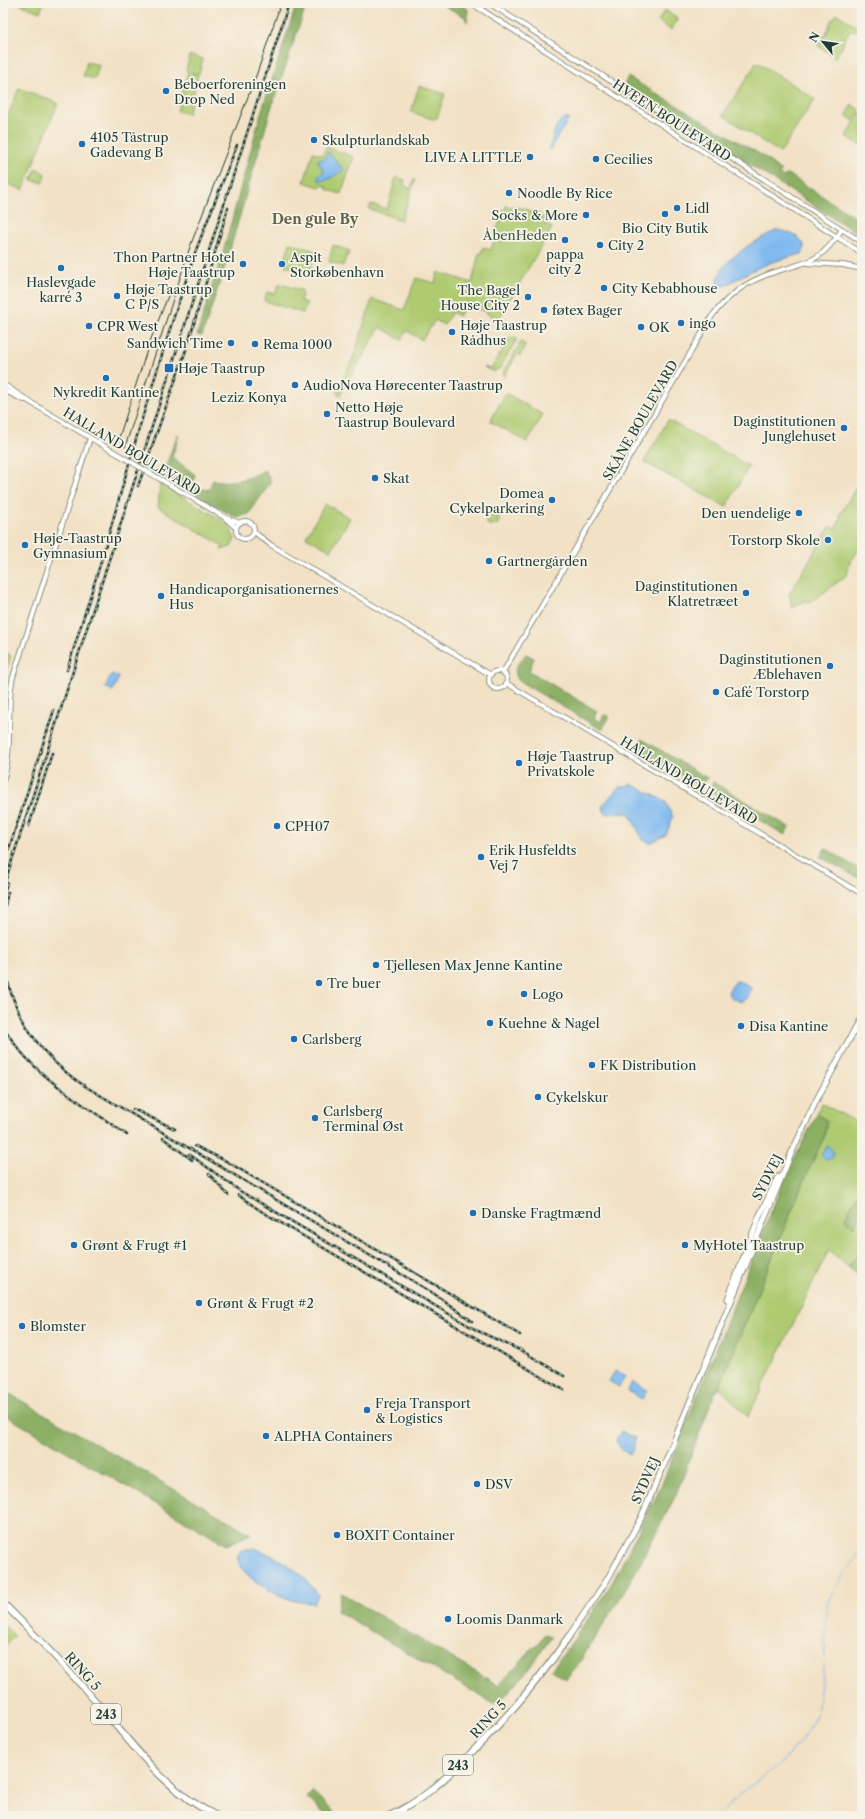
<svg xmlns="http://www.w3.org/2000/svg" width="865" height="1819" viewBox="0 0 865 1819" font-family="'Libre Caslon Text',serif">
<style>
.green{fill:#afcb71;stroke:#678452}
.forest{fill:#8baf63;stroke:#55764c}
.water{fill:#7fb9f0;stroke:#4f7b92}
.lines{fill:none;stroke-linecap:round;stroke-linejoin:round}
.stream{stroke:#7fb9f0;stroke-width:1}
.minor-casing{stroke:#888f7c;stroke-width:6}
.major-casing{stroke:#888f7c;stroke-width:7}
.highway-casing{stroke:#888f7c;stroke-width:8}
.minor{stroke:#fff;stroke-width:4}
.major{stroke:#fff;stroke-width:5}
.highway{stroke:#fff;stroke-width:5.5}
.tram{stroke:#1f3d34;stroke-width:1}
.rail-casing{stroke:#1f3d34;stroke-width:2.5}
.rail{stroke:#f7f3e8;stroke-width:1;stroke-dasharray:3;stroke-linecap:butt}
.minor-bridge-casing{stroke:#888f7c;stroke-width:6;stroke-linecap:butt}
.minor-bridge{stroke:#fff;stroke-width:4}
.poi-dot{fill:#1f6fb2;stroke:#f7f3e8;stroke-width:1.5}
.labels{text-anchor:middle;dominant-baseline:central;stroke-width:3.5;stroke-linejoin:round;paint-order:stroke}
.shield{fill:#f7f3e8;stroke:#60746a;stroke-width:1}
.shield-label{font-size:12px;font-weight:bold;fill:#1f3d34}
.poi-label{font-size:13px;fill:#1f3d34;stroke:#f7f3e8;text-anchor:start}
.street-label{font-size:13px;fill:#1f3d34;stroke:#f7f3e8}
.park-label{font-size:13px;fill:#3c5940;stroke:#f7f3e8}
.neighbourhood-label{font-size:14px;font-weight:bold;fill:#636246;stroke:#f7f3e8}
</style>
<rect width="100%" height="100%" fill="#f7f3e8"/>
<filter id="ink" filterUnits="userSpaceOnUse"><feTurbulence type="fractalNoise" baseFrequency=".025" numOctaves="2"/><feDisplacementMap in="SourceGraphic" scale="8" xChannelSelector="R" yChannelSelector="G"/><feConvolveMatrix kernelMatrix="1 2 1 2 8 2 1 2 1" color-interpolation-filters="sRGB"/></filter>
<filter id="wash" filterUnits="userSpaceOnUse"><feTurbulence type="fractalNoise" baseFrequency=".012" numOctaves="4" result="noise"/><feDisplacementMap in="SourceGraphic" scale="16" xChannelSelector="R" yChannelSelector="G"/><feGaussianBlur stdDeviation="0.9" result="paint"/><feColorMatrix in="noise" values="0 0 0 0 0 0 0 0 0 0 0 0 0 0 0 0 0 1.4 0 .05"/><feComposite in="paint" operator="in"/></filter>
<g filter="url(#wash)">
<rect width="100%" height="100%" fill="#f2e1c5"/>
<path class="green" d="M17,3H44L40,12Z
M665,10L678,18L671,30L658,21Z
M837,14L859,28L858,30C845,31 845,38 842,48C840,51 836,55 834,59L829,53L818,46L827,32L831,21Z
M190,55L203,59L199,74L190,72L198,75L188,114L177,111L188,71L186,70Z
M87,62L99,65L95,79L83,76Z
M757,62L815,99L780,153L723,115Z
M419,86L445,94L437,118L432,119L411,112Z
M19,88L58,103L23,190L3,182V128Z
M852,105L860,110L854,121L845,115Z
M862,111V146L846,136Z
M326,147L354,157L341,194L328,190L326,186L322,185L320,187L304,182L313,152L322,155Z
M36,169H38L45,174L43,183L31,180Z
M396,177L405,180L404,185L411,189L414,179L415,181L401,220L369,209L371,204L387,209Z
M506,206L527,209V211L539,214L547,221L545,224L552,228L498,320L468,302L459,316L452,312L444,325L435,320L422,340L407,331L401,340L380,327L340,395L337,393L341,382L353,359L372,299L404,310L416,278L435,283L438,272L472,283L479,253L481,254L483,247L491,250L503,210H505Z
M290,243L316,251L309,273L286,266L284,262Z
M333,245L350,251L349,255H347L343,266L329,262Z
M281,284L303,291L300,301L307,303L303,313L264,301L267,292L275,294L278,286Z
M510,337L517,339L500,368L493,372L484,367L491,369Z
M521,342L526,345L520,356L517,354L504,377V370Z
M506,393L543,415L527,442L490,421Z
M668,420L749,466L726,507L644,462Z
M862,480V546L850,562L847,575L811,602L805,601L792,608L789,594L830,526L835,529L841,518L839,516L857,486Z
M160,484L224,521L229,526L235,539L231,547L221,550L223,546L158,507Z
M325,504L350,518L331,551L306,537Z
M487,514L500,518L497,526L492,524L491,526L486,523L488,520L485,518Z
M3,650L11,656L3,680Z
M821,1103L862,1125V1184L845,1219L854,1226L862,1214V1249L848,1267L829,1250L748,1417L719,1387L802,1185L824,1137L827,1121L817,1114Z
M3,1625L15,1636L3,1647Z"/>
<path class="forest" d="M297,3H307L271,109L224,270L202,336L197,335L226,242L260,116Z
M439,3H459L468,9L467,22L465,17Z
M628,77L763,156L781,171L779,175L783,177L788,174L862,222V236L624,85Z
M178,434L179,435L172,457L195,475L194,481L198,488L207,490L210,487L213,480C231,484 249,479 265,470L270,479V483L249,514L237,517L231,515L162,475Z
M526,654L534,658L529,671L597,711L594,718L600,722L604,715L609,716V718L602,730L519,681C511,668 518,665 526,654Z
M642,739L707,778L702,787L636,749Z
M713,782L789,827L785,835L708,790Z
M825,848L862,871V880L820,857Z
M817,1114L827,1121L824,1137L802,1185L719,1387L714,1395L675,1497L629,1584L577,1666L566,1679L551,1670L568,1648L612,1583L660,1489L785,1177Z
M862,1184V1214L854,1227L845,1219Z
M862,1249V1279L848,1267Z
M3,1390L251,1534L226,1545L3,1414Z
M341,1593L498,1685L546,1634L552,1637C537,1656 515,1692 494,1704L337,1611Z
M312,1791L334,1812L327,1816L306,1797Z"/>
<path class="water" d="M567,117L569,120L559,134L551,149H549C553,137 555,121 567,117Z
M328,152L344,170L327,180L319,181L318,177L324,171L318,162V159H324Z
M778,230C789,232 811,239 802,254C770,261 751,270 723,287L717,284C716,262 760,237 778,230Z
M112,674L119,677L113,691L105,687Z
M632,784L665,801L673,817L666,835L650,843L643,840L629,813L606,814L602,806L618,788Z
M737,981L746,984L751,988C751,995 746,999 741,1002L732,998L728,992L734,982Z
M828,1145L833,1152L832,1158L827,1160L821,1155Z
M615,1371L625,1377L619,1387L609,1381Z
M633,1382L647,1390L642,1399L627,1391Z
M621,1431L635,1438L634,1447L630,1455L622,1450L616,1441Z
M254,1548C280,1558 303,1571 318,1595L314,1603C293,1605 258,1587 244,1571C241,1567 239,1562 237,1557L241,1550Z"/>
<g class="lines">
<path class="stream" d="M825,1658V1618L828,1601L843,1575L858,1555L862,1548
M723,1810L745,1790L779,1765L801,1741L816,1716L824,1664
M716,1816L720,1812"/>
</g>
</g>
<g filter="url(#ink)">
<g class="lines">
<defs>
<path id="minor" d="M471,3L862,253
M489,3L862,242
M481,9L485,3
M807,263L843,265L862,269
M3,384L30,402L99,443
M3,390L24,400
M165,482L224,517L236,528
M226,518L240,523
M236 530a9 9 0 1 1 18 0a9 9 0 1 1-18 0Z
M254,532L271,545L491,675
M489 680a9 9 0 1 1 18 0a9 9 0 1 1-18 0Z
M503,672L712,316C724,301 739,287 757,279C796,260 816,272 842,229
M506,683L862,894
M3,781C14,747 5,711 13,677L90,438"/>
<path id="major" d="M728,1299L759,1217L778,1177
M569,1636L607,1580L641,1518L670,1451L791,1154L817,1099L862,1016"/>
<path id="highway" d="M3,1603C35,1635 67,1668 97,1703C133,1745 166,1792 217,1816
M389,1816C421,1802 445,1779 469,1755C506,1719 540,1679 569,1636"/>
</defs>
<use href="#minor" class="minor-casing"/>
<use href="#major" class="major-casing"/>
<use href="#highway" class="highway-casing"/>
<use href="#minor" class="minor"/>
<use href="#major" class="major"/>
<use href="#highway" class="highway"/>
<path class="tram" d="M117,444L149,344L170,291
M125,447L191,244L256,76L281,3"/>
<defs>
<path id="rail" d="M138,486L187,347L228,208
M67,670L100,565L141,422L171,326L196,250L237,145
M29,826L52,753
M3,867L54,710
M3,888L289,3
M3,897L7,883
M3,914L8,892
M3,961C12,1015 41,1059 88,1088L433,1293L472,1321
M3,1025C27,1073 84,1104 127,1135
M133,1109L175,1129
M163,1138L192,1160
M195,1146L226,1161L520,1335
M189,1154L240,1191L478,1331L524,1352
M209,1174L228,1195
M238,1195L261,1211L564,1390
M519,1349L564,1376"/>
</defs>
<use href="#rail" class="rail-casing"/>
<use href="#rail" class="rail"/>
<defs>
<path id="minor-bridge" d="M99,443L165,482"/>
</defs>
<use href="#minor-bridge" class="minor-bridge-casing"/>
<use href="#minor-bridge" class="minor-bridge"/>
</g>
</g>
<g class="poi-dot">
<circle cx="166" cy="91" r="4"/>
<circle cx="314" cy="140" r="4"/>
<circle cx="82" cy="144" r="4"/>
<circle cx="530" cy="157" r="4"/>
<circle cx="596" cy="159" r="4"/>
<circle cx="509" cy="193" r="4"/>
<circle cx="677" cy="208" r="4"/>
<circle cx="665" cy="214" r="4"/>
<circle cx="586" cy="215" r="4"/>
<circle cx="565" cy="240" r="4"/>
<circle cx="600" cy="245" r="4"/>
<circle cx="243" cy="264" r="4"/>
<circle cx="282" cy="264" r="4"/>
<circle cx="61" cy="268" r="4"/>
<circle cx="604" cy="288" r="4"/>
<circle cx="117" cy="296" r="4"/>
<circle cx="528" cy="297" r="4"/>
<circle cx="544" cy="310" r="4"/>
<circle cx="681" cy="323" r="4"/>
<circle cx="89" cy="326" r="4"/>
<circle cx="641" cy="327" r="4"/>
<circle cx="452" cy="332" r="4"/>
<circle cx="231" cy="343" r="4"/>
<circle cx="255" cy="344" r="4"/>
<rect x="164" y="363" width="10" height="10" rx="2"/>
<circle cx="106" cy="378" r="4"/>
<circle cx="249" cy="383" r="4"/>
<circle cx="295" cy="385" r="4"/>
<circle cx="327" cy="414" r="4"/>
<circle cx="844" cy="428" r="4"/>
<circle cx="375" cy="478" r="4"/>
<circle cx="552" cy="500" r="4"/>
<circle cx="799" cy="513" r="4"/>
<circle cx="828" cy="540" r="4"/>
<circle cx="25" cy="545" r="4"/>
<circle cx="489" cy="561" r="4"/>
<circle cx="746" cy="593" r="4"/>
<circle cx="161" cy="596" r="4"/>
<circle cx="830" cy="666" r="4"/>
<circle cx="716" cy="692" r="4"/>
<circle cx="519" cy="763" r="4"/>
<circle cx="277" cy="826" r="4"/>
<circle cx="481" cy="857" r="4"/>
<circle cx="376" cy="965" r="4"/>
<circle cx="319" cy="983" r="4"/>
<circle cx="524" cy="994" r="4"/>
<circle cx="490" cy="1023" r="4"/>
<circle cx="741" cy="1026" r="4"/>
<circle cx="294" cy="1039" r="4"/>
<circle cx="592" cy="1065" r="4"/>
<circle cx="538" cy="1097" r="4"/>
<circle cx="315" cy="1118" r="4"/>
<circle cx="473" cy="1213" r="4"/>
<circle cx="74" cy="1245" r="4"/>
<circle cx="685" cy="1245" r="4"/>
<circle cx="199" cy="1303" r="4"/>
<circle cx="22" cy="1326" r="4"/>
<circle cx="367" cy="1410" r="4"/>
<circle cx="266" cy="1436" r="4"/>
<circle cx="477" cy="1484" r="4"/>
<circle cx="337" cy="1535" r="4"/>
<circle cx="448" cy="1619" r="4"/>
</g>
<g class="labels">
<g class="shield">
<rect x="91" y="1704" width="30" height="20" rx="3"/>
<rect x="443" y="1755" width="30" height="20" rx="3"/>
</g>
<g class="shield-label">
<text x="106" y="1714">243</text>
<text x="458" y="1765">243</text>
</g>
<g class="poi-label">
<text x="174" y="84">Beboerforeningen<tspan x="174" dy="15">Drop Ned</tspan></text>
<text x="90" y="137">4105 Tåstrup<tspan x="90" dy="15">Gadevang B</tspan></text>
<text x="322" y="140">Skulpturlandskab</text>
<text x="522" y="157" text-anchor="end">LIVE A LITTLE</text>
<text x="604" y="159">Cecilies</text>
<text x="517" y="193">Noodle By Rice</text>
<text x="685" y="208">Lidl</text>
<text x="578" y="215" text-anchor="end">Socks &amp; More</text>
<text x="665" y="228" text-anchor="middle">Bio City Butik</text>
<text x="608" y="245">City 2</text>
<text x="565" y="254" text-anchor="middle">pappa<tspan x="565" dy="15">city 2</tspan></text>
<text x="235" y="257" text-anchor="end">Thon Partner Hotel<tspan x="235" dy="15">Høje Taastrup</tspan></text>
<text x="290" y="257">Aspit<tspan x="290" dy="15">Storkøbenhavn</tspan></text>
<text x="61" y="282" text-anchor="middle">Haslevgade<tspan x="61" dy="15">karré 3</tspan></text>
<text x="612" y="288">City Kebabhouse</text>
<text x="125" y="289">Høje Taastrup<tspan x="125" dy="15">C P/S</tspan></text>
<text x="520" y="290" text-anchor="end">The Bagel<tspan x="520" dy="15">House City 2</tspan></text>
<text x="552" y="310">føtex Bager</text>
<text x="689" y="323">ingo</text>
<text x="460" y="325">Høje Taastrup<tspan x="460" dy="15">Rådhus</tspan></text>
<text x="97" y="326">CPR West</text>
<text x="649" y="327">OK</text>
<text x="223" y="343" text-anchor="end">Sandwich Time</text>
<text x="263" y="344">Rema 1000</text>
<text x="178" y="368">Høje Taastrup</text>
<text x="303" y="385">AudioNova Hørecenter Taastrup</text>
<text x="106" y="392" text-anchor="middle">Nykredit Kantine</text>
<text x="249" y="397" text-anchor="middle">Leziz Konya</text>
<text x="335" y="407">Netto Høje<tspan x="335" dy="15">Taastrup Boulevard</tspan></text>
<text x="836" y="421" text-anchor="end">Daginstitutionen<tspan x="836" dy="15">Junglehuset</tspan></text>
<text x="383" y="478">Skat</text>
<text x="544" y="493" text-anchor="end">Domea<tspan x="544" dy="15">Cykelparkering</tspan></text>
<text x="791" y="513" text-anchor="end">Den uendelige</text>
<text x="33" y="538">Høje-Taastrup<tspan x="33" dy="15">Gymnasium</tspan></text>
<text x="820" y="540" text-anchor="end">Torstorp Skole</text>
<text x="497" y="561">Gartnergården</text>
<text x="738" y="586" text-anchor="end">Daginstitutionen<tspan x="738" dy="15">Klatretræet</tspan></text>
<text x="169" y="589">Handicaporganisationernes<tspan x="169" dy="15">Hus</tspan></text>
<text x="822" y="659" text-anchor="end">Daginstitutionen<tspan x="822" dy="15">Æblehaven</tspan></text>
<text x="724" y="692">Café Torstorp</text>
<text x="527" y="756">Høje Taastrup<tspan x="527" dy="15">Privatskole</tspan></text>
<text x="285" y="826">CPH07</text>
<text x="489" y="850">Erik Husfeldts<tspan x="489" dy="15">Vej 7</tspan></text>
<text x="384" y="965">Tjellesen Max Jenne Kantine</text>
<text x="327" y="983">Tre buer</text>
<text x="532" y="994">Logo</text>
<text x="498" y="1023">Kuehne &amp; Nagel</text>
<text x="749" y="1026">Disa Kantine</text>
<text x="302" y="1039">Carlsberg</text>
<text x="600" y="1065">FK Distribution</text>
<text x="546" y="1097">Cykelskur</text>
<text x="323" y="1111">Carlsberg<tspan x="323" dy="15">Terminal Øst</tspan></text>
<text x="481" y="1213">Danske Fragtmænd</text>
<text x="82" y="1245">Grønt &amp; Frugt #1</text>
<text x="693" y="1245">MyHotel Taastrup</text>
<text x="207" y="1303">Grønt &amp; Frugt #2</text>
<text x="30" y="1326">Blomster</text>
<text x="375" y="1403">Freja Transport<tspan x="375" dy="15">&amp; Logistics</tspan></text>
<text x="274" y="1436">ALPHA Containers</text>
<text x="485" y="1484">DSV</text>
<text x="345" y="1535">BOXIT Container</text>
<text x="456" y="1619">Loomis Danmark</text>
</g>
<g class="street-label">
<text transform="translate(672 120) rotate(33)">HVEEN BOULEVARD</text>
<text transform="translate(640 420) rotate(-60)">SKÅNE BOULEVARD</text>
<text transform="translate(132 451) rotate(31)">HALLAND BOULEVARD</text>
<text transform="translate(689 780) rotate(31)">HALLAND BOULEVARD</text>
<text transform="translate(767 1177) rotate(-63)">SYDVEJ</text>
<text transform="translate(645 1480) rotate(-66)">SYDVEJ</text>
<text transform="translate(83 1671) rotate(48)">RING 5</text>
<text transform="translate(488 1719) rotate(-47)">RING 5</text>
</g>
<g class="park-label">
<text x="520" y="235">ÅbenHeden</text>
</g>
<g class="neighbourhood-label">
<text x="315" y="219">Den gule By</text>
</g>
</g>
<rect width="865" height="1819" fill="none" stroke="#f7f3e8" stroke-width="16"/>
<g transform="translate(823 42) rotate(299)" stroke="#f7f3e8" stroke-width="3" paint-order="stroke">
<path d="M0-3L7 15L0 10L-7 15Z" fill="#1f3d34"/>
<text y="-6" font-size="11" font-weight="bold" text-anchor="middle" fill="#1f3d34">N</text>
</g>
</svg>
